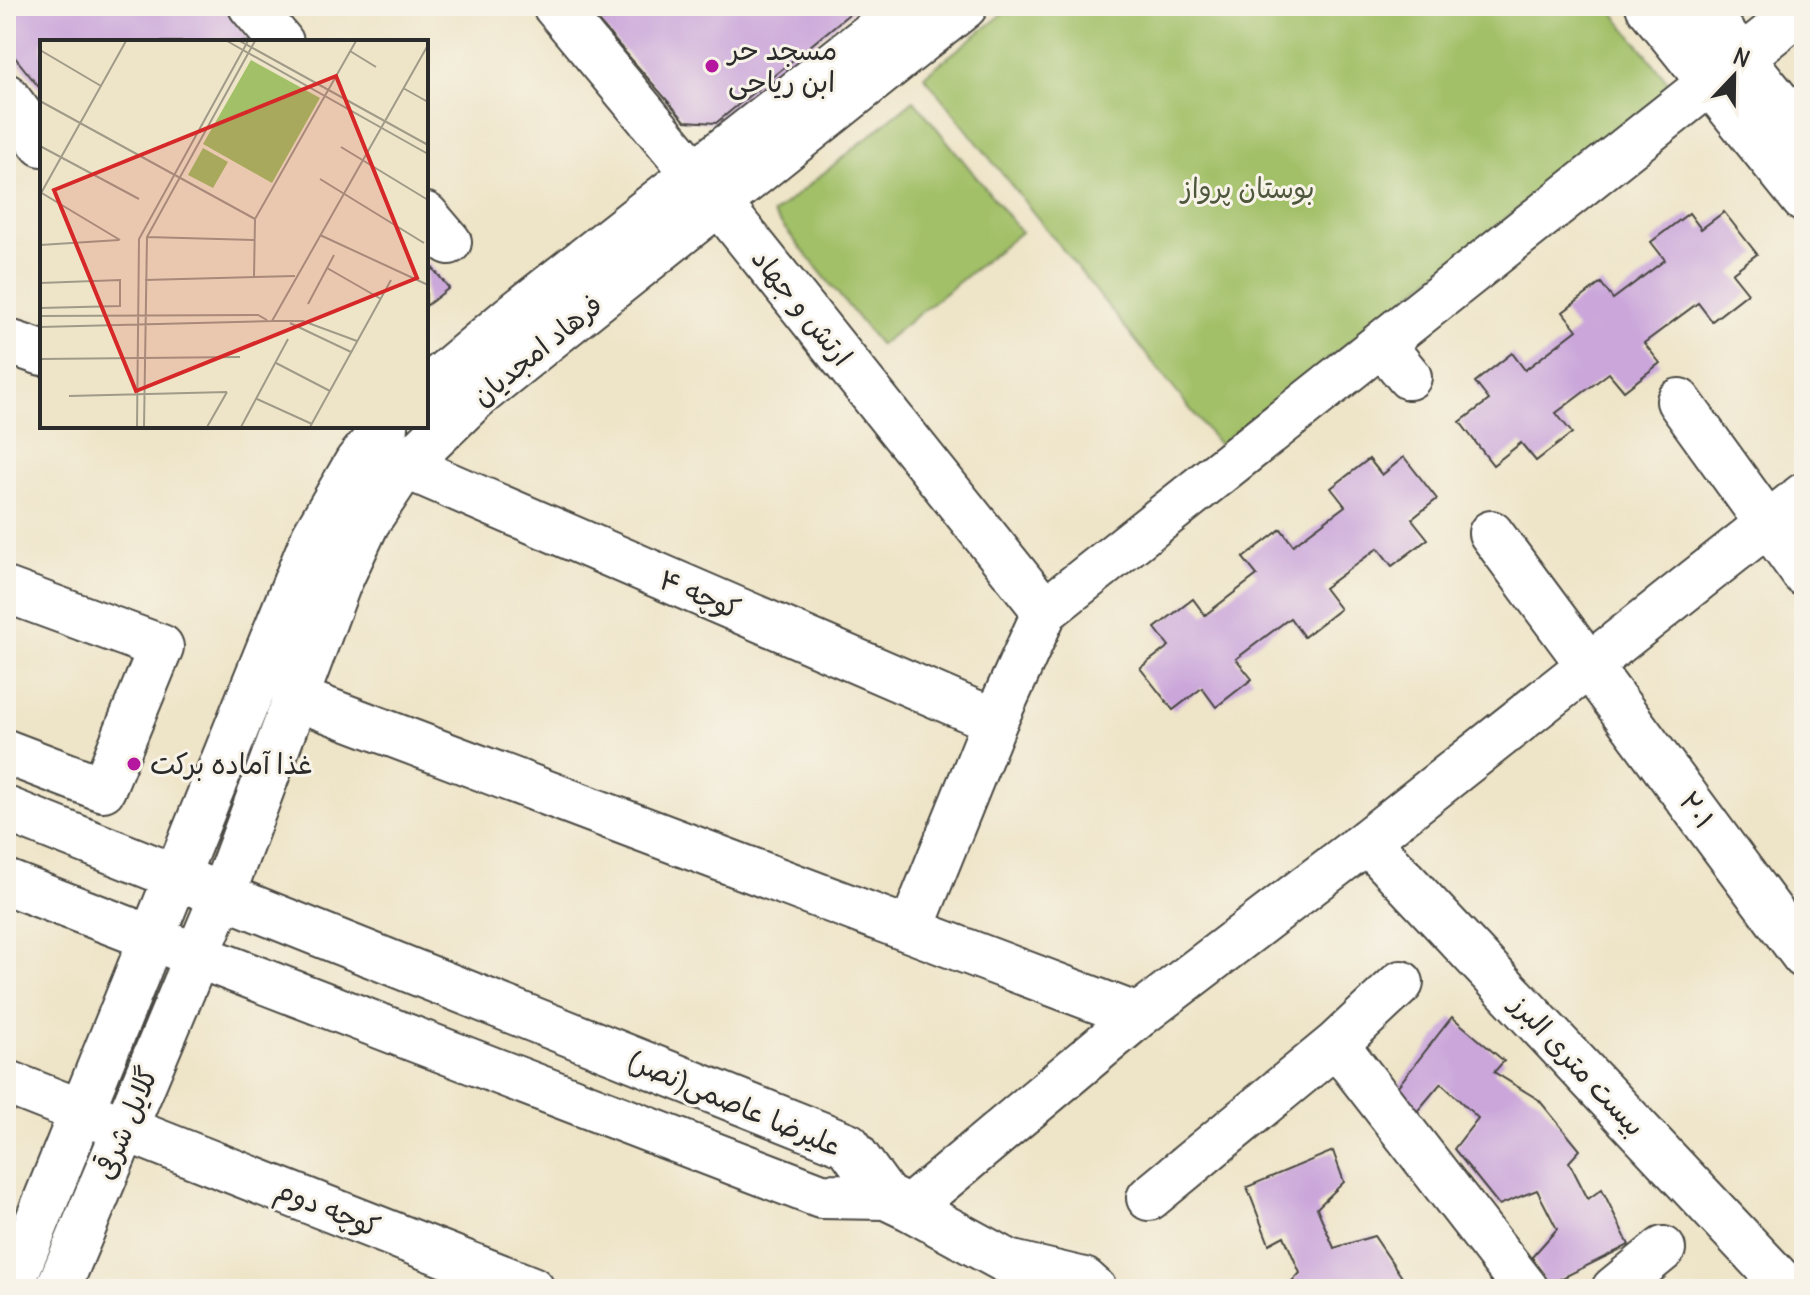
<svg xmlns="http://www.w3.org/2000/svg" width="1810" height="1295" viewBox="0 0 1810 1295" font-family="Delius,'Playpen Sans Arabic',sans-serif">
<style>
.green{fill:#a2c068;stroke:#66764a;stroke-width:2}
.building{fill:#caa6da}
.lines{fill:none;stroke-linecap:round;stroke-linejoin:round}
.minor-casing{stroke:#484742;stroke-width:48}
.minor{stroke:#fff;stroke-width:44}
.poi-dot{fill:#b5179e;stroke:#f7f3e8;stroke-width:3}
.labels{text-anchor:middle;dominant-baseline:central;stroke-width:6;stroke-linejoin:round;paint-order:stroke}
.poi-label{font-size:28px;fill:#2b2b2b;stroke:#f7f3e8;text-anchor:start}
.park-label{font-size:28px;fill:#4f583d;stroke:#f7f3e8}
.street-label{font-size:28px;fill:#2b2b2b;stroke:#f7f3e8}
.inset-road{fill:none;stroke:#a09a89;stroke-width:2}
.view{fill:#d62828;fill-opacity:0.15;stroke:#d62828;stroke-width:4}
.inset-edge{fill:none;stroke:#2b2b2b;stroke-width:4}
</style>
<rect width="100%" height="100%" fill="#f7f3e8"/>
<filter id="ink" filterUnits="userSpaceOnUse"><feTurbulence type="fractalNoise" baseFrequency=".0125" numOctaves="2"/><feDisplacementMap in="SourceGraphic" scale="16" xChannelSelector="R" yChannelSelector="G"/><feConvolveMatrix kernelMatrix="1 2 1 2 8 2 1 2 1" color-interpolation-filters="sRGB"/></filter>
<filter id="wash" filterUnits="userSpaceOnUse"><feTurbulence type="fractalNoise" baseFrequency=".006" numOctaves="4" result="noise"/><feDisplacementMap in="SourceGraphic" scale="32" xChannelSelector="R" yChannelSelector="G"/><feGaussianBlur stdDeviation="1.8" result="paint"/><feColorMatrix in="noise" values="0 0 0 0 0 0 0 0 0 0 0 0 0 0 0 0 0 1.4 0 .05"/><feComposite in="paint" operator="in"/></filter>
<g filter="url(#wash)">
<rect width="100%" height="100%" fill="#eee4c7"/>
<path class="green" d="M1013,6H1608L1672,87L1219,445L924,76Z
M914,100L1021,232L880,345L773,214Z"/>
<g id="blocks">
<path class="building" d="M6,6H223L252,42H42V91L6,46Z
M585,6H850L854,10L716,123L685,121Z
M1724,212L1757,254L1732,273L1748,293L1712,321L1698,303L1644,343L1660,363L1624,391L1609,373L1556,413L1572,433L1536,461L1521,443L1493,465L1460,422L1489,400L1475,382L1512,353L1525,370L1577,330L1563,312L1601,283L1613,299L1665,260L1651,242L1689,213L1701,229Z
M426,260L449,288L426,306Z
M1404,457L1437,499L1412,519L1428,539L1392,566L1378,548L1324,588L1340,609L1304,637L1290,618L1236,659L1252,679L1216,707L1202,688L1173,710L1140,668L1169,646L1155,628L1193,599L1205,615L1257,575L1243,558L1281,529L1293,545L1345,506L1331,488L1369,459L1382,475Z
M1452,1017L1504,1061L1494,1072L1539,1100L1580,1150L1569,1162L1588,1199L1602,1189L1629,1245L1546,1286L1532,1257L1557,1229L1537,1190L1499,1205L1454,1149L1478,1118L1441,1083L1415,1114L1391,1095Z
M1333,1151L1344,1182L1317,1208L1334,1248L1374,1236L1410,1289H1292L1289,1285L1300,1273L1284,1236L1269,1244L1247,1187Z"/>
</g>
</g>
<g filter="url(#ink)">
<use href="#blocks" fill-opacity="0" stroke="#484742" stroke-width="2"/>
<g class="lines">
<defs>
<path id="minor" d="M251,6L281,42
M555,6L719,203L1045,611
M1648,6L1804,200
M1701,6L1804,134
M6,96L42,144
M426,215L449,242
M6,341L42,353
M1382,344L1409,377
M426,389L510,318L907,6
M1679,401L1804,574
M405,466L995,721
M1491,533L1804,956
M6,590L161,647L103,789L6,752
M298,699L1138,1016
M6,809L848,1145L886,1197
M1367,841L1788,1289
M6,882L821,1196L886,1197L909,1208L1138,1016L1367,841L1804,495
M911,929L995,721L1045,611L1804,8
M1336,1044L1526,1289
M6,1082L532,1289
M1149,1198L1336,1044L1401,983
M909,1208L1008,1262L1084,1280L1094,1289
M10,1289L314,536L357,462L386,426
M58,1289L222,896L338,585L367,523L405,466L476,397L965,6
M1614,1289L1663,1249"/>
</defs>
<use href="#minor" class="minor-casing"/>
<use href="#minor" class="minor"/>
</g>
</g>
<g class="poi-dot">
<circle cx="712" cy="66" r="8"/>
<circle cx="134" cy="764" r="8"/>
</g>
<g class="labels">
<g class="poi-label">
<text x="728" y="50">مسجد حر<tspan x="728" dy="32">ابن ریاحی</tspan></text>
<text x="150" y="764">غذا آماده برکت</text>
</g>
<g class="park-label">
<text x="1248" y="188">بوستان پرواز</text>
</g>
<g class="street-label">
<text transform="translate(802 307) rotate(51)">ارتش و جهاد</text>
<text transform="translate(537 350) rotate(-39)">فرهاد امجدیان</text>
<text transform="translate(700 594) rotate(23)">کوچه ۴</text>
<text transform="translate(1697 810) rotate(54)">۲۰۱</text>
<text transform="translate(1578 1065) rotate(47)">بیست متری البرز</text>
<text transform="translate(735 1103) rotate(23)">علیرضا عاصمی(نصر)</text>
<text transform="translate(126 1123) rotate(-67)">گلایل شرقی</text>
<text transform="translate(328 1208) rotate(22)">کوچه دوم</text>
</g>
</g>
<g transform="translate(40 40)">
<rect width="388" height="388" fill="#eee4c7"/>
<path d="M211,20L280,58L232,143L163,104ZM163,108L188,122L173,148L148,135Z" fill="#a2c068"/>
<path class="inset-road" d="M187,1L388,114M200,1L388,105M0,10L61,46M310,11L336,27M363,48L388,62M0,61L215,179M0,106L99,159M301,107L388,160M280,139L384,203M0,152L80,200M0,155L86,1M280,195L388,245M107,197L214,200M0,205L79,200M287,228L341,259M214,237L215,179L316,1M105,240L255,236M0,243L80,240V266L0,268M268,264L294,215M0,276L218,275L227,280M232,281H263L317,301M250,283L311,312M0,287L232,281L388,5M0,319L200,317M236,323L290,351M29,356L187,352M217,359L272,384M97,387L99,199L208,1M104,387L107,197L215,1M167,387L187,352M201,387L248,299M270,387L351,240"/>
<path class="view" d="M296,36L377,238L96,351L14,150Z"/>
<rect width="388" height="388" class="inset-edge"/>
</g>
<rect width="1810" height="1295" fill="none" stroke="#f7f3e8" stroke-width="32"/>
<g transform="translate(1734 76) rotate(22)" stroke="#f7f3e8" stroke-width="6" paint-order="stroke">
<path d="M0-6L14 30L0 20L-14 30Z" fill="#2b2b2b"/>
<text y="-12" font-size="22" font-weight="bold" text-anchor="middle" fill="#2b2b2b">N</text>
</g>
</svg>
